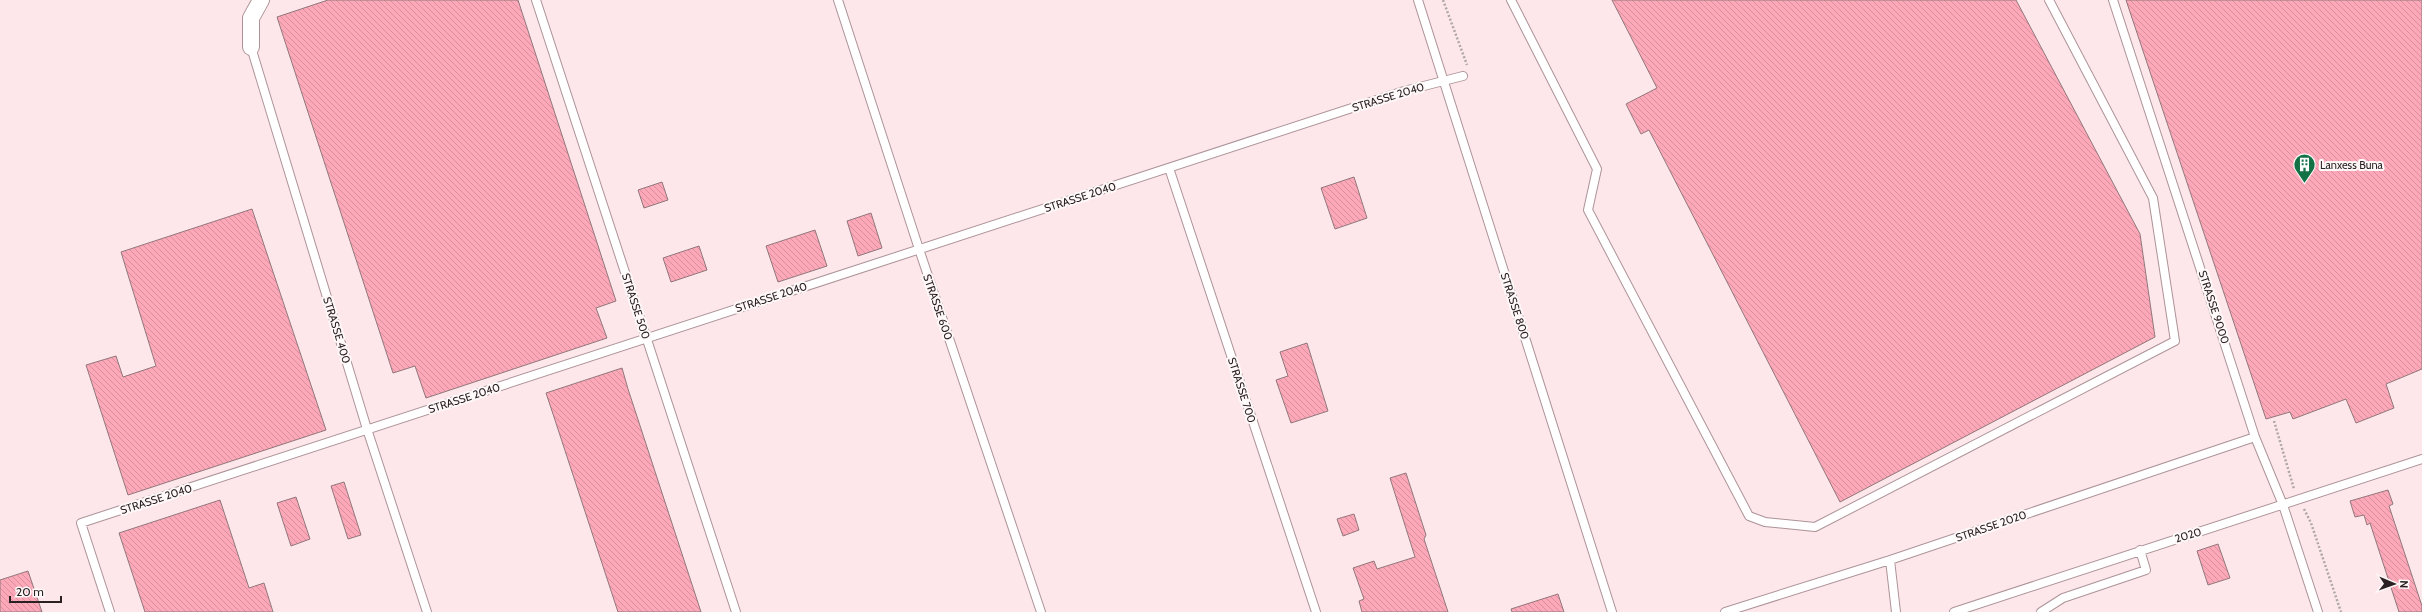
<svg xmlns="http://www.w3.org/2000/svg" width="2422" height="612" viewBox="0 0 2422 612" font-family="Cabin,sans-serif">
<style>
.built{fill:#fde7ea}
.building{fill:url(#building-back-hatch);stroke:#91777b}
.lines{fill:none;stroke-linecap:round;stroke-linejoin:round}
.lane-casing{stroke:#ad9397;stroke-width:10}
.street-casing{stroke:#ad9397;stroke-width:18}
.path{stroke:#afa7a8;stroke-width:2.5;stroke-dasharray:2 2;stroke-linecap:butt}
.lane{stroke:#fff;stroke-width:8}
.street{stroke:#fff;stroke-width:16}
.labels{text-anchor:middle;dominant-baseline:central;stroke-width:4;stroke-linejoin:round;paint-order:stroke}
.street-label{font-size:11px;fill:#2b2122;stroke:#fef8f9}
.poi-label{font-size:11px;fill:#2b2122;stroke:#fef8f9;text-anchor:start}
</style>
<defs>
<pattern id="building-back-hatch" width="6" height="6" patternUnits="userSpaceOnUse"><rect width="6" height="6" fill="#fda8b8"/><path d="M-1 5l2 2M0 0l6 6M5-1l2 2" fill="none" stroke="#d9909e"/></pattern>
</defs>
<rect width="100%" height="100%" fill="#fef8f9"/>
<path class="built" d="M0,0H2422V612H0Z"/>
<path class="building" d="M328,0H518L616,301L596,308L607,338L426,398L415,366L393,373L277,17Z
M1612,0H2016L2140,234L2155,337L1840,502L1649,130L1641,134L1626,104L1657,88Z
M2126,0H2422V369L2386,384L2394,408L2356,423L2346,399L2293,419L2290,412L2266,419Z
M1354,177L1367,218L1335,229L1321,188Z
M662,182L668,200L644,208L638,190Z
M252,209L326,430L128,495L86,365L116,356L123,377L156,366L121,252Z
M871,213L882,248L858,256L847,221Z
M815,230L827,266L778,282L766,246Z
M699,246L707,270L671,282L663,258Z
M1307,343L1328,411L1291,423L1276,380L1288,376L1280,352Z
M622,368L628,389L701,612H618L553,414L546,393Z
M1406,473L1426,535L1424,539L1448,612H1362L1359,601L1364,599L1353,568L1374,561L1377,569L1415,557L1390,478Z
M344,482L361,535L348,539L331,486Z
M2388,490L2393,504L2389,506L2422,606V612H2399L2370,523L2367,525L2364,515L2355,517L2350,501Z
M296,497L310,539L291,546L277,503Z
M220,500L249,588L264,583L273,612H145L119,533Z
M1354,514L1359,530L1343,536L1337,519Z
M2218,544L2230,578L2208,585L2197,551Z
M28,571L42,612H0V580Z
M1558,594L1564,612H1512L1511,609Z"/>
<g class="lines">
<defs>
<path id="lane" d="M536,0L736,612
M838,0L919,249L1041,612
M1418,0L1612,612
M1511,0L1597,169L1588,210L1749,516L1765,522L1815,527L2175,341L2153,198L2049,0
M2113,0L2255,437L2283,505L2318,612
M251,47L367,429L427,612
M1169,168L1316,612
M1890,560L1896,612
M110,612L81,523L1404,91L1463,76
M1725,612L1890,560L2255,437
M1954,612L2422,459
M2041,612L2063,598L2146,570L2140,550"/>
<path id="street" d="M251,47V18L261,0"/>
</defs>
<use href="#lane" class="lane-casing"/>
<use href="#street" class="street-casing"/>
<path class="path" d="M1443,0L1467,65
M2274,421L2294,489
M2304,509L2311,523L2341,612"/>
<use href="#lane" class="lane"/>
<use href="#street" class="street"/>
</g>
<defs>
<symbol id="building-pin" viewBox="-11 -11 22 30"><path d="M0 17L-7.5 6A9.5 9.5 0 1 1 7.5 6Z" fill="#137146" stroke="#fef8f9"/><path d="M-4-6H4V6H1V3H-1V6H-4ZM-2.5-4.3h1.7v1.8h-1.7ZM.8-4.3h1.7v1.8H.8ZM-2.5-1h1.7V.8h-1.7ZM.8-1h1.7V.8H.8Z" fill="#fff"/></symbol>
</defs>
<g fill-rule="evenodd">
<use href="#building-pin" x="2292" y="152" width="25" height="34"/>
</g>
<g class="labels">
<g class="street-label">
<text transform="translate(1388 97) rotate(-17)">STRASSE 2040</text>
<text transform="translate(1080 197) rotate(-18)">STRASSE 2040</text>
<text transform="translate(771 297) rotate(-18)">STRASSE 2040</text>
<text transform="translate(636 306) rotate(72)">STRASSE 500</text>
<text transform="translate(1515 306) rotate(72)">STRASSE 800</text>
<text transform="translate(938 307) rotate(71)">STRASSE 600</text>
<text transform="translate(2214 307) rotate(72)">STRASSE 9000</text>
<text transform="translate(337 330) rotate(73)">STRASSE 400</text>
<text transform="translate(1242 390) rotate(72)">STRASSE 700</text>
<text transform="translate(464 398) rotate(-18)">STRASSE 2040</text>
<text transform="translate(156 499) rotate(-18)">STRASSE 2040</text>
<text transform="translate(1991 526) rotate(-19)">STRASSE 2020</text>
<text transform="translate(2188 535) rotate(-17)">2020</text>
</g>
<g class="poi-label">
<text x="2320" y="165">Lanxess Buna</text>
</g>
</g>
<g transform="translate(2394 584) rotate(92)" stroke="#fef8f9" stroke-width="3" paint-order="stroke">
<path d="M0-3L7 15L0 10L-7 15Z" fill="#2b2122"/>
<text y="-6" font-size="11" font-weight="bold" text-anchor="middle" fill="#2b2122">N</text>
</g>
<path d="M10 596v6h51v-6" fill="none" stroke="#2b2122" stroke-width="2"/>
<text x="16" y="596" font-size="12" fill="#2b2122" stroke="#fef8f9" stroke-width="3" paint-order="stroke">20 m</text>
</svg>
